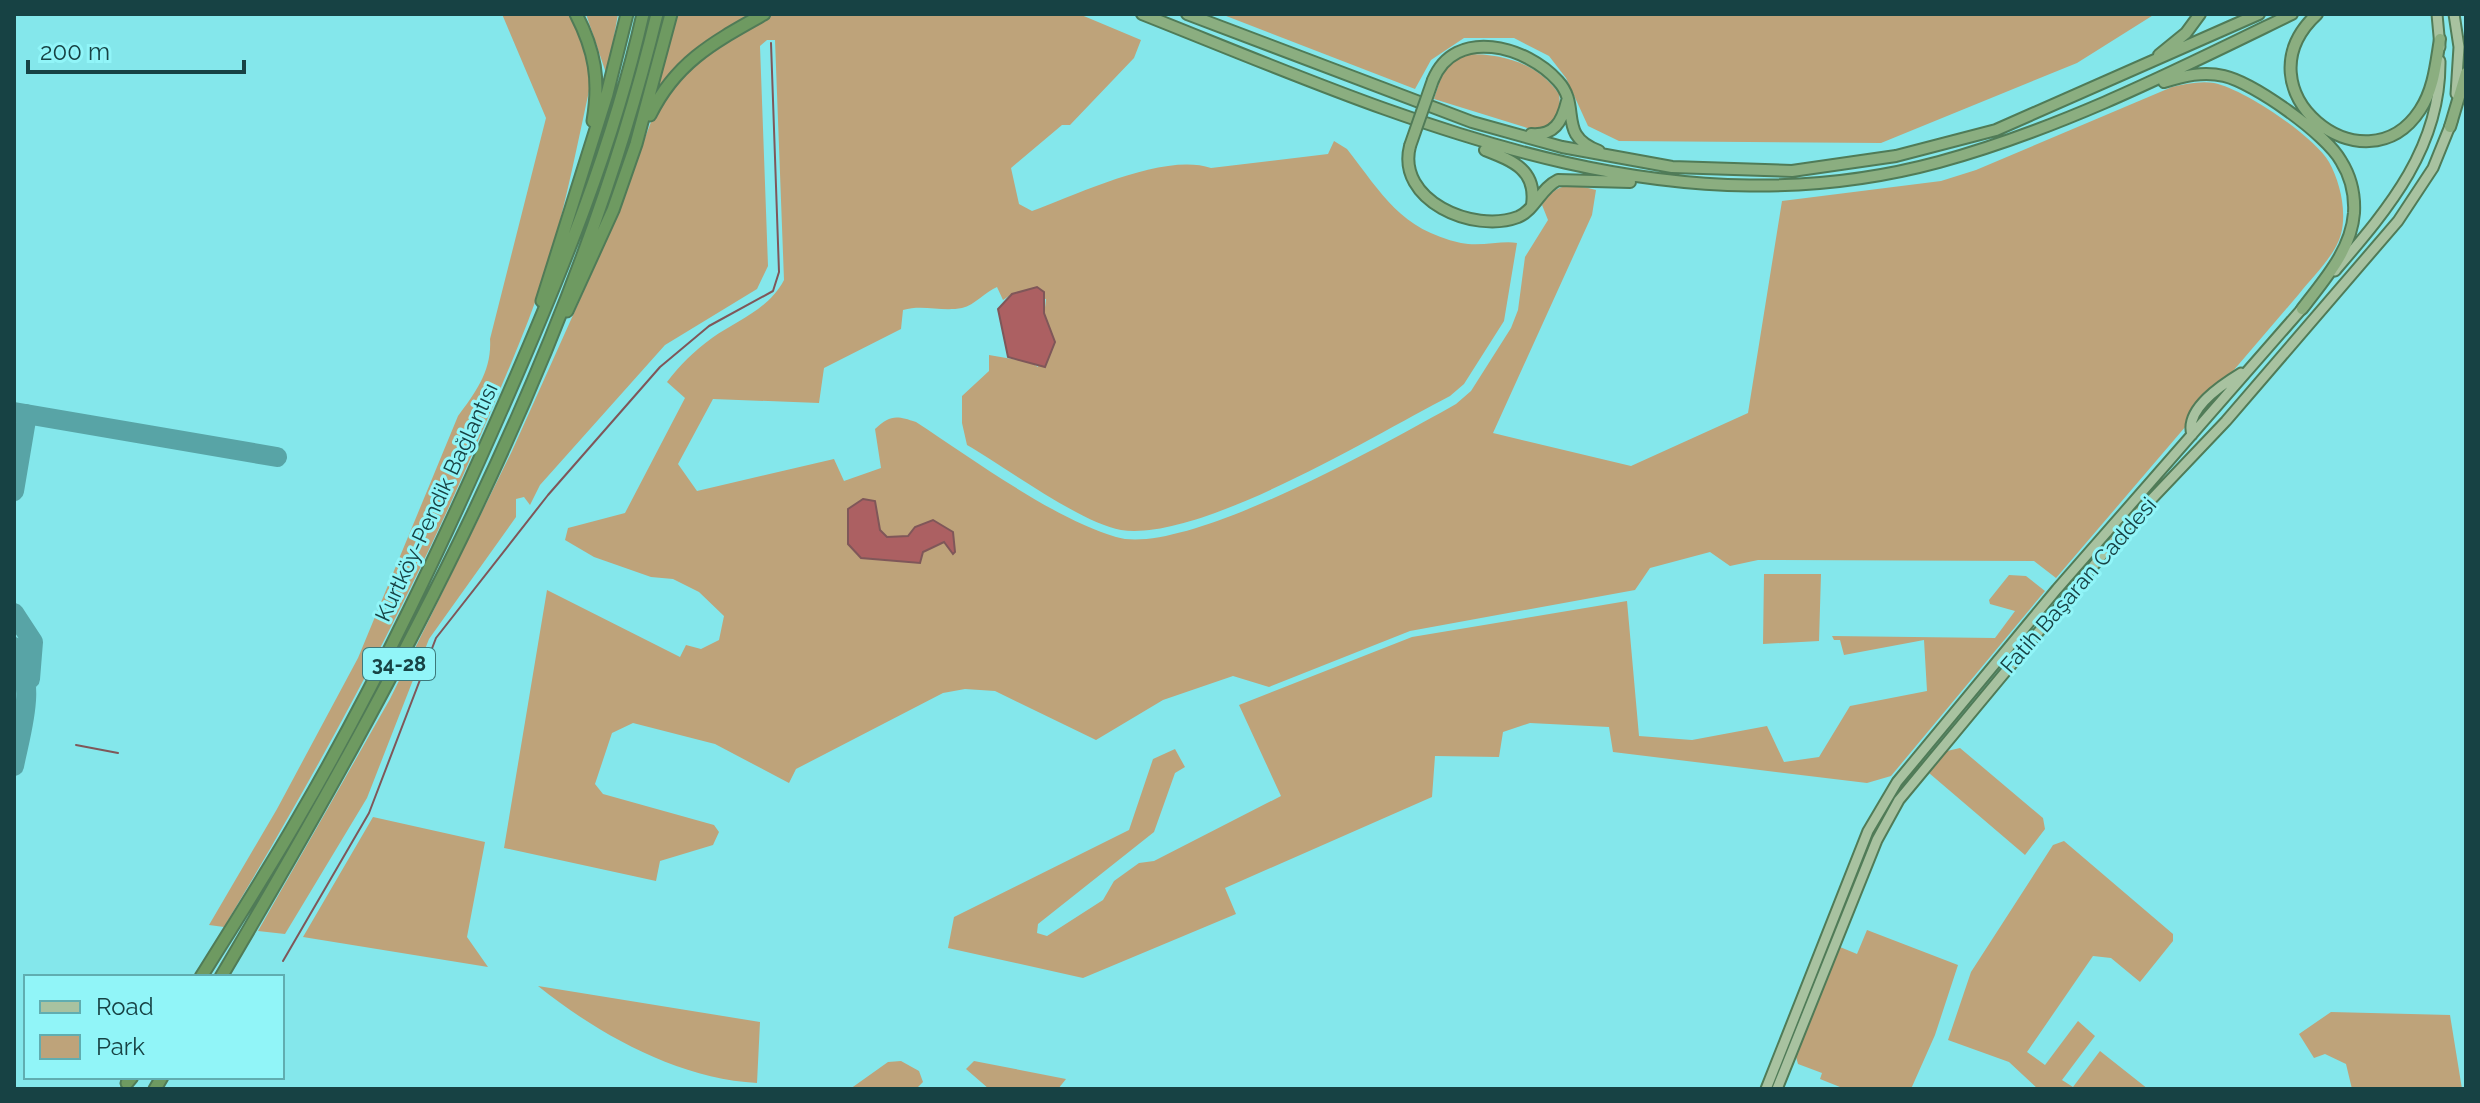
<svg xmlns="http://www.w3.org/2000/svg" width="2480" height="1103" viewBox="0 0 2480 1103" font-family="Raleway,sans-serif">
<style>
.green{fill:#bea37a}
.water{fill:#ac6062;stroke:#7f5759;stroke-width:2}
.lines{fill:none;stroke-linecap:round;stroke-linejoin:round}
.stream{stroke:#7f5759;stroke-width:2}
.taxiway{stroke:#58a4a6;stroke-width:20}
.primary-casing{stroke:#507b57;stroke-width:13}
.trunk-casing{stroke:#507b57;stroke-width:14}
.motorway-casing{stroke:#507b57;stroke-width:15}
.primary{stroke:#a8c2a0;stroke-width:9}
.trunk{stroke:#8bae80;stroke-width:10}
.motorway{stroke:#6e9a61;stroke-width:11}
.trunk-bridge-casing{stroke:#507b57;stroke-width:14;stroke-linecap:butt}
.trunk-bridge{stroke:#8bae80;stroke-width:10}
.labels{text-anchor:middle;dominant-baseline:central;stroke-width:6;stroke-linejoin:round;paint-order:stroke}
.shield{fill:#91f5f8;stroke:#3c787a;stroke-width:2}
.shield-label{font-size:20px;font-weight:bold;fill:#174244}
.street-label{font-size:22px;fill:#174244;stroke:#91f5f8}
</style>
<rect width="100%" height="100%" fill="#84e7eb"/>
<path class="green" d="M502,14H569L582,41L591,82C577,145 565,210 546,271C528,326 504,380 481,434C409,604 319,768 224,927L209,925L277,809L358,658L458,416C476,392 492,370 490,339L546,118Z
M586,14H618L607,76Z
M675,14H758C718,37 684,56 655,92Z
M774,14H1079L1141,40L1134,58L1070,125H1062L1011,168L1019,204L1032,211C1078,194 1165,152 1211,168L1328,154L1334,141L1347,149C1383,195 1400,229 1461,243C1481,247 1503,240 1517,243L1504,321L1464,384L1450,396C1376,434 1201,542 1121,530C1081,523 1005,467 967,445L962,423V396L989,371V355L1030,362L1038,367L1046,299L1012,294L1003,300L997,287C985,292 975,305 962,308C941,312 923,304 903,310L901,329L824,368L819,403L713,399L678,464L697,491L834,459L844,481L881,468L875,429C890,415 896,415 916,422C971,458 1054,519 1116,537C1184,558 1392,440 1456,404L1471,391L1511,328L1518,310L1525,257L1548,220L1542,205C1557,181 1571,184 1596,190L1592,215L1493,433L1631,466L1748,413L1782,201L1941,181L1976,170L2172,87C2185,84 2200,81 2214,83C2244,89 2314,136 2329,162C2340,182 2347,211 2341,234C2335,256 2313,276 2299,294L2056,578L2034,561L1758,560L1730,566L1710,552L1650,568L1635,590L1410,631L1269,687L1233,676L1163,700L1096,740L995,691L965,689L943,693L796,769L789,783L715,744L633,723L612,733L595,784L603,794L714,825L719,832L713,845L660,861L656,881L504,848L547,590L680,657L686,645L701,649L719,640L724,616L699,592L673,579L651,577L594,557L565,540L568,528L625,513L685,398L667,382C680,365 694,351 712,338C738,320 769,309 784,280L775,40H767L760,46L768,266L757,289L665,345L540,485L530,505L524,497L516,499V517L429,639L367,798L285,934L258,931L390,699L512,451L600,255L651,122L667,90L701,57Z
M1221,14H2155L2077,63L1881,143L1619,141L1588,126L1566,78L1549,56L1514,38H1464L1431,60L1415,89Z
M1468,54C1503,54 1538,63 1559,94C1562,113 1555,128 1534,130L1434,99C1441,78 1444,61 1468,54Z
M1764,574H1821L1819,641L1763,644Z
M2009,575L2026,576L2045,591L1891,776L1867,783L1613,752L1609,727L1530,723L1503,732L1499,757L1435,756L1432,797L1225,888L1236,914L1083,978L948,948L954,917L1129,830L1153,759L1175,749L1185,767L1175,773L1154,832L1038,924L1037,933L1047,936L1103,900L1114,881L1139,863L1154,861L1281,796L1239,705L1412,637L1627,601L1639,736L1692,740L1767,726L1784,762L1819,757L1850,706L1927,691L1924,640L1844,655L1840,640H1834L1832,636L1995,638L2015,611L1990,604L1989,600Z
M1960,748L2043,818L2045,829L2025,855L1929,773L1947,751Z
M373,817L485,842L467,937L488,967L303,937Z
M2064,841L2173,934V941L2140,982L2111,958L2093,956L2027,1052L2045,1065L2078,1021L2095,1036L2062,1080L2073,1087L2100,1051L2148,1089H2038L2009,1062L1948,1040L1971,972L2053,845Z
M1867,930L1958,965L1935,1035L1911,1089H1845L1820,1079L1822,1073L1798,1064L1796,1057L1840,947L1857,954Z
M538,986L760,1022L757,1083C679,1079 599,1035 538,986Z
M2331,1012L2450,1015L2462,1089H2352L2346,1064L2325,1054L2314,1058L2299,1034Z
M901,1061L919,1071L923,1082L916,1089H850L888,1062Z
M974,1061L1066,1079L1058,1089H989L966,1069Z"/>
<path class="water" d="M1037,287L1044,292V313L1055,342L1045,367L1008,357L998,309L1012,294Z
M863,499L875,501L880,530L887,537L908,536L915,527L933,520L953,532L955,552L953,554L944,542L923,552L920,563L861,558L848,544V509Z"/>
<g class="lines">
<path class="stream" d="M76,745L118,753
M283,961L369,813L436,638L548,495L660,367L709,326L773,291L779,272L771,43"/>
<path class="taxiway" d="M14,412L277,457
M14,491L27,414
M14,613L33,642L30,679
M14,647C37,685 22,726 14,766"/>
<defs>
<path id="primary" d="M2437,14L2440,47
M2454,14L2459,47L2456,94
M2335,271C2388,209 2441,148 2440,61
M2192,435C2184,409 2223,384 2241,373
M1766,1089L1868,831L1897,782L2057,589L2307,303
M1777,1089L1877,840L1899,800L2129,523L2226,421L2398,221L2433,168L2452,121"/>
<path id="trunk" d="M1142,14C1397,115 1658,238 1939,162C2063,128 2177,70 2292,14
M1187,14L1472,122L1562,147L1672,167L1792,171L1896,156L1996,130L2259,14
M2317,14C2235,90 2365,194 2420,110C2434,89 2436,63 2440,39
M2159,55L2186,33L2200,14
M1433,80C1455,26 1527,46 1558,81C1582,107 1556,135 1599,151
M2164,82C2184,76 2203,71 2224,76C2254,83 2326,134 2341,161C2351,177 2355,195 2354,213C2351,251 2324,280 2302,309
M2450,127L2466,73
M1531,134C1554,136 1562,122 1567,101
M1410,146C1396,200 1473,234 1518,217C1535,210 1541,188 1558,180L1630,182
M1485,150C1513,161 1537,170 1532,205"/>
<path id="motorway" d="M576,14C595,51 600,80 593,121
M650,115C676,62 714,42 764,14
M542,301L607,94L627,14
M567,311L613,210L636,144L671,14
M201,977C234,924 268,871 299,817C378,682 445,539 508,395C562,271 613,147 643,14
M221,977C398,677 575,354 657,14
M127,1083L132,1077
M155,1089L162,1077"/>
</defs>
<use href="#primary" class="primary-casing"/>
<use href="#trunk" class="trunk-casing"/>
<use href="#motorway" class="motorway-casing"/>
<use href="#primary" class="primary"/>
<use href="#trunk" class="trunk"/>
<use href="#motorway" class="motorway"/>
<defs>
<path id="trunk-bridge" d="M1410,146L1433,80"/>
</defs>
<use href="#trunk-bridge" class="trunk-bridge-casing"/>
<use href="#trunk-bridge" class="trunk-bridge"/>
</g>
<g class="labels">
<rect class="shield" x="363" y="648" width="72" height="32" rx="6"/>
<g class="shield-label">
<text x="399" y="664">34-28</text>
</g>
<g class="street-label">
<text transform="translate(436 502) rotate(-65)">Kurtköy-Pendik Bağlantısı</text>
<text transform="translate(2078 585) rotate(-49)">Fatih Başaran Caddesi</text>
</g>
</g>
<rect width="2480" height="1103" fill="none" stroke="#174244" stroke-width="32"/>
<rect x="24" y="975" width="260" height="104" fill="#91f5f8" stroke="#60adb0" stroke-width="2"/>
<rect x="40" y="1001" width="40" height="12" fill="#a8c2a0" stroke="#60adb0" stroke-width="2"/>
<text x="96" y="1015" font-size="24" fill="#174244">Road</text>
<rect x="40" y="1035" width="40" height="24" fill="#bea37a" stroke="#60adb0" stroke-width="2"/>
<text x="96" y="1055" font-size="24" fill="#174244">Park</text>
<path d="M28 60v12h216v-12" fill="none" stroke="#174244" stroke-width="4"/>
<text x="40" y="60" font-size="24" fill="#174244" stroke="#91f5f8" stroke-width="6" paint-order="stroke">200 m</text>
</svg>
